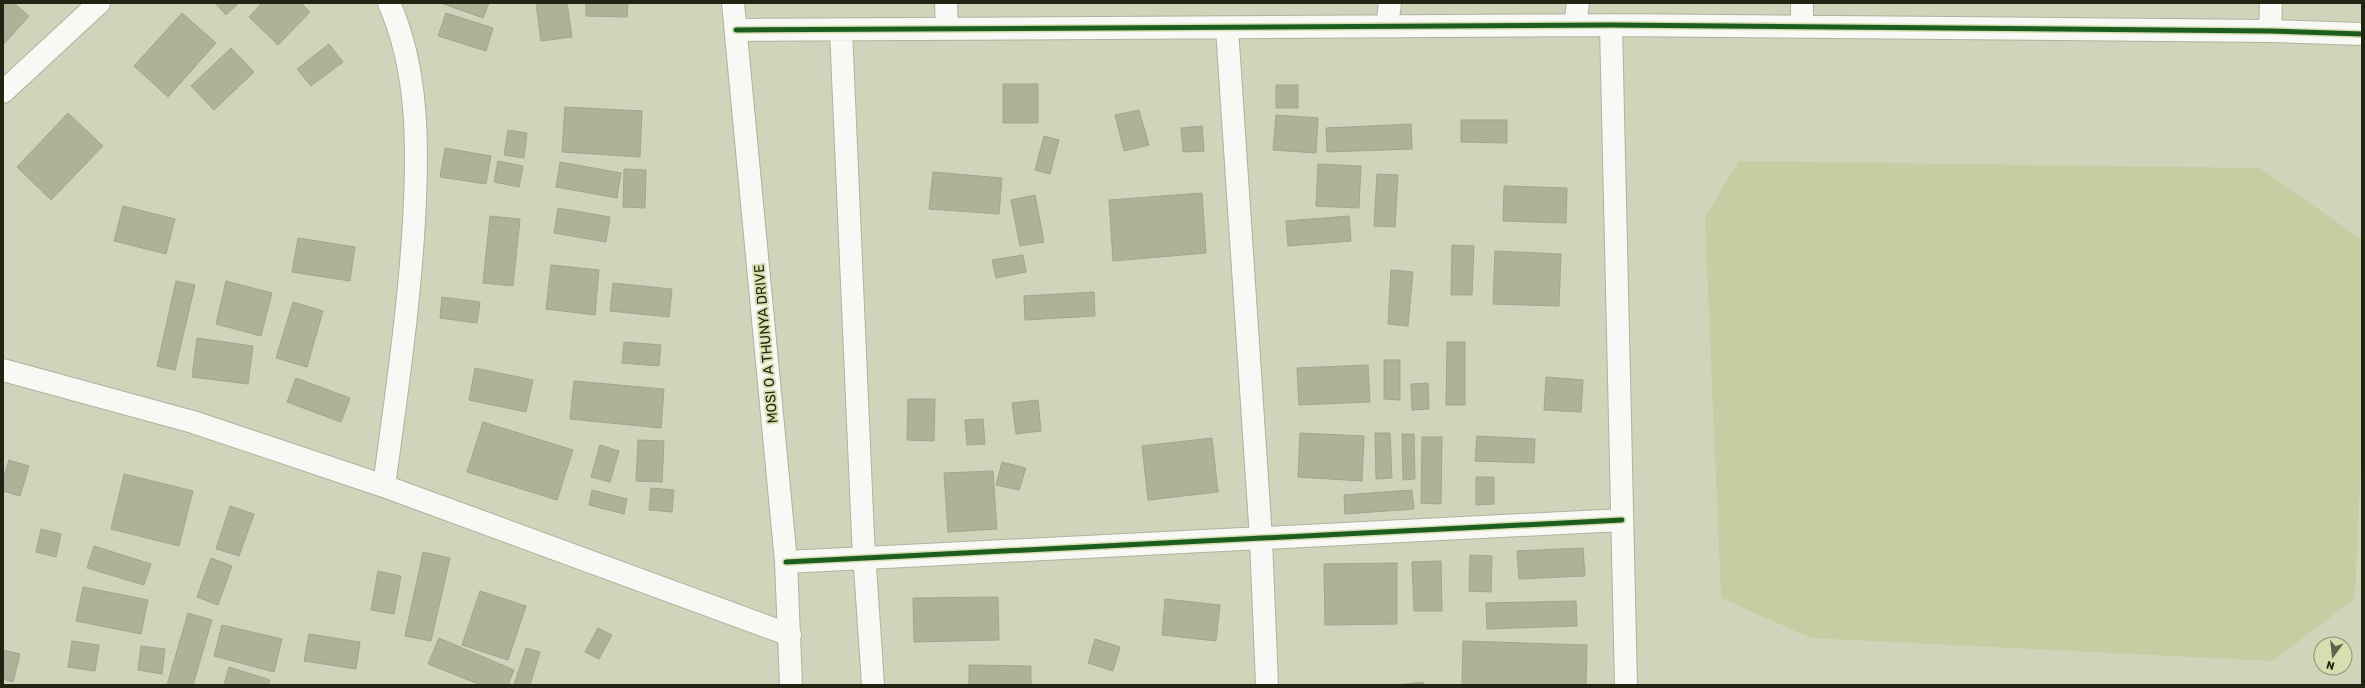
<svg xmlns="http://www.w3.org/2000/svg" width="2365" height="688" viewBox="0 0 2365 688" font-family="Rubik,sans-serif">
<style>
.green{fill:#c7cda2}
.building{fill:#afb297;stroke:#a2a591}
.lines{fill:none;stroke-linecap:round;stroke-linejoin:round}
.minor-casing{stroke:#afb29e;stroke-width:24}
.tertiary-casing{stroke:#afb29e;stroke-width:24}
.minor{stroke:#f8f9f5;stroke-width:22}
.tertiary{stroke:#f8f9f5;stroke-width:22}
.cycleway-casing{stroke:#d7deb0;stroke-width:8}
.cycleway{stroke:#1b5e20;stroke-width:5}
.labels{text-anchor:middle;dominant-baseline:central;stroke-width:4;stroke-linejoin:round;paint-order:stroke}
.street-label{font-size:14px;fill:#222413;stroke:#d7deb0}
</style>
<rect width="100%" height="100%" fill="#d0d4ba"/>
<path class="green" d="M1739,161L2260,168L2362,240V435L2355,598L2273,661L1811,638L1721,598L1705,218Z"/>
<path class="building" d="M3,3H14L29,16L3,45Z
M215,3H239L226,15Z
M262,3H301L310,12L278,45L249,17Z
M441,3H489L483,18Z
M536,3H567L572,37L541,41Z
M586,3H628L627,17L586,16Z
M182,13L216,43L168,97L134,66Z
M446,13L493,28L486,51L438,36Z
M329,44L343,62L311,86L297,69Z
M231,48L254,72L214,110L191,86Z
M1003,84H1038V123H1003Z
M1276,85H1298V108H1276Z
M565,107L642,111L640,157L562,152Z
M1139,110L1149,145L1124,151L1115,115Z
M68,113L103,146L51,200L17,167Z
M1276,115L1318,118L1316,153L1273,150Z
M1461,120H1507V143L1461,142Z
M1411,124L1412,149L1327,152L1326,128Z
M1202,126L1204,151L1183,152L1181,128Z
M508,130L527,133L524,158L504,155Z
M1044,136L1059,140L1050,174L1035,170Z
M445,148L491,156L486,184L440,177Z
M498,161L523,166L519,187L494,182Z
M560,162L621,173L617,198L556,187Z
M1318,164L1361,166L1359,208L1316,206Z
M624,169L646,170L645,208L623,207Z
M933,172L1002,178L999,214L929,209Z
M1377,174L1398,175L1395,227L1374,226Z
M1504,186L1567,188L1566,223L1503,221Z
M1202,193L1206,253L1113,261L1109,200Z
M1035,195L1044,242L1020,246L1011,200Z
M123,206L175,219L166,254L114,241Z
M558,208L610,217L606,242L554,233Z
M490,216L520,219L513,286L483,283Z
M1349,216L1351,241L1288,246L1286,221Z
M298,238L355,247L350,281L292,272Z
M1452,245L1474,246L1472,295H1451Z
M1495,251L1561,254L1559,306L1493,304Z
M1023,255L1026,272L996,278L992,260Z
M551,265L599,270L595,315L546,309Z
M1391,270L1413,272L1408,326L1388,324Z
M176,281L195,285L175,370L157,366Z
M226,281L272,293L261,336L216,324Z
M613,283L672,289L669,317L610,311Z
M1094,292L1095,316L1025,320L1024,296Z
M442,297L480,302L477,323L440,318Z
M293,302L323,311L307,367L276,358Z
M197,338L253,346L248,384L192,377Z
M624,342L661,345L659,366L622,363Z
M1447,342H1465V405H1446Z
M1384,360H1400V400L1384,399Z
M1368,365L1370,402L1299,405L1297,368Z
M475,368L533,380L526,412L469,400Z
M1546,377L1583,380L1581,412L1544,410Z
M296,378L350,398L341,422L287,402Z
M574,381L664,389L661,428L570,419Z
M1428,383L1429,409L1412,410L1411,384Z
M908,399H935L934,441L907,440Z
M1038,400L1041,431L1016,434L1012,403Z
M983,419L985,444L967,445L965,420Z
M483,422L573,450L557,500L467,472Z
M1300,433L1364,436L1362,481L1298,477Z
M1375,433H1390L1392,478L1376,479Z
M1402,434H1414L1415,479L1403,480Z
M1477,436L1535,439L1534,463L1475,461Z
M1422,437H1442L1441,504L1421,503Z
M1212,438L1218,492L1148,500L1142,446Z
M638,440L664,441L662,482L636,481Z
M600,445L619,451L610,482L591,477Z
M9,460L29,466L20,496L3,491V479Z
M1002,462L1026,468L1019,490L996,485Z
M993,471L997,529L948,532L944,473Z
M124,474L193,491L179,546L111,529Z
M1476,477H1494V504L1476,505Z
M651,488L674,490L672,512L649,510Z
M592,490L627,499L624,514L589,505Z
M1412,490L1414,509L1345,514L1344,495Z
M230,506L254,514L239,556L216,549Z
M41,529L61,534L56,557L36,552Z
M94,546L151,564L144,585L87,568Z
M1583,548L1585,576L1519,579L1517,551Z
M423,552L450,558L431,641L405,636Z
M1470,555L1492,556L1491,592L1469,591Z
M211,558L232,566L218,605L197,597Z
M1441,561L1442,611H1414L1412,562Z
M1397,563V624L1325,625L1324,564Z
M378,571L401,576L394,614L371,610Z
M83,587L148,600L141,634L76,621Z
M480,591L526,606L508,660L462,645Z
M998,597L999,640L914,642L913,598Z
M1165,599L1220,605L1216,641L1162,635Z
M1576,601L1577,626L1487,629L1486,603Z
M188,613L212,620L193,685H167Z
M222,625L282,639L274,672L214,656Z
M598,628L612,635L599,659L585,652Z
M309,634L360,642L356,669L304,661Z
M439,638L514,670L508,685H481L428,664Z
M1095,639L1120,647L1113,671L1088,663Z
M72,641L99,645L95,671L68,667Z
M1463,641L1587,645L1586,685H1462Z
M141,646L165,649L162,674L138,670Z
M526,648L540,652L530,685H514Z
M3,650L20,654L13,682L3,679Z
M969,665L1031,666V685H969Z
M229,667L270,680L268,685H224Z
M1423,682L1424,685H1398Z"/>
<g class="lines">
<defs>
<path id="minor" d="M946,3L947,29
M1802,3V26
M1575,25L1578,3
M1611,25L1626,685
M1387,26L1390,3
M1227,28L1261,539L1267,685
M736,30L1611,25L2270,31L2362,34
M841,30L863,537L873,685
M2270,31L2271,3
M3,92L99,3
M3,370L193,422L384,486L790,635
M384,486C396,397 409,310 414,221C418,148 419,71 389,3
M786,562L1622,520"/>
<path id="tertiary" d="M733,3L786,562L791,685"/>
</defs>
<use href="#minor" class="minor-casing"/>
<use href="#tertiary" class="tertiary-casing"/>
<use href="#minor" class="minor"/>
<use href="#tertiary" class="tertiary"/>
<defs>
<path id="cycleway" d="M736,30L1611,25L2270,31L2362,34
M786,562L1622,520"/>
</defs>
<use href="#cycleway" class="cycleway-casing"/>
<use href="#cycleway" class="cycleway"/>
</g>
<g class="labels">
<g class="street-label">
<text transform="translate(766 344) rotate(-95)">MOSI O A THUNYA DRIVE</text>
</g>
</g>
<rect width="2365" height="688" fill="none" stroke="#222413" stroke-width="8"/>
<g transform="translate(2333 656) rotate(195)"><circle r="19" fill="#d7deb0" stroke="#8f9471"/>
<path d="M0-3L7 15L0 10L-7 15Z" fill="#5f624d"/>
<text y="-6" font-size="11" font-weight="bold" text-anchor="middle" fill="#222413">N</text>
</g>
</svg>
